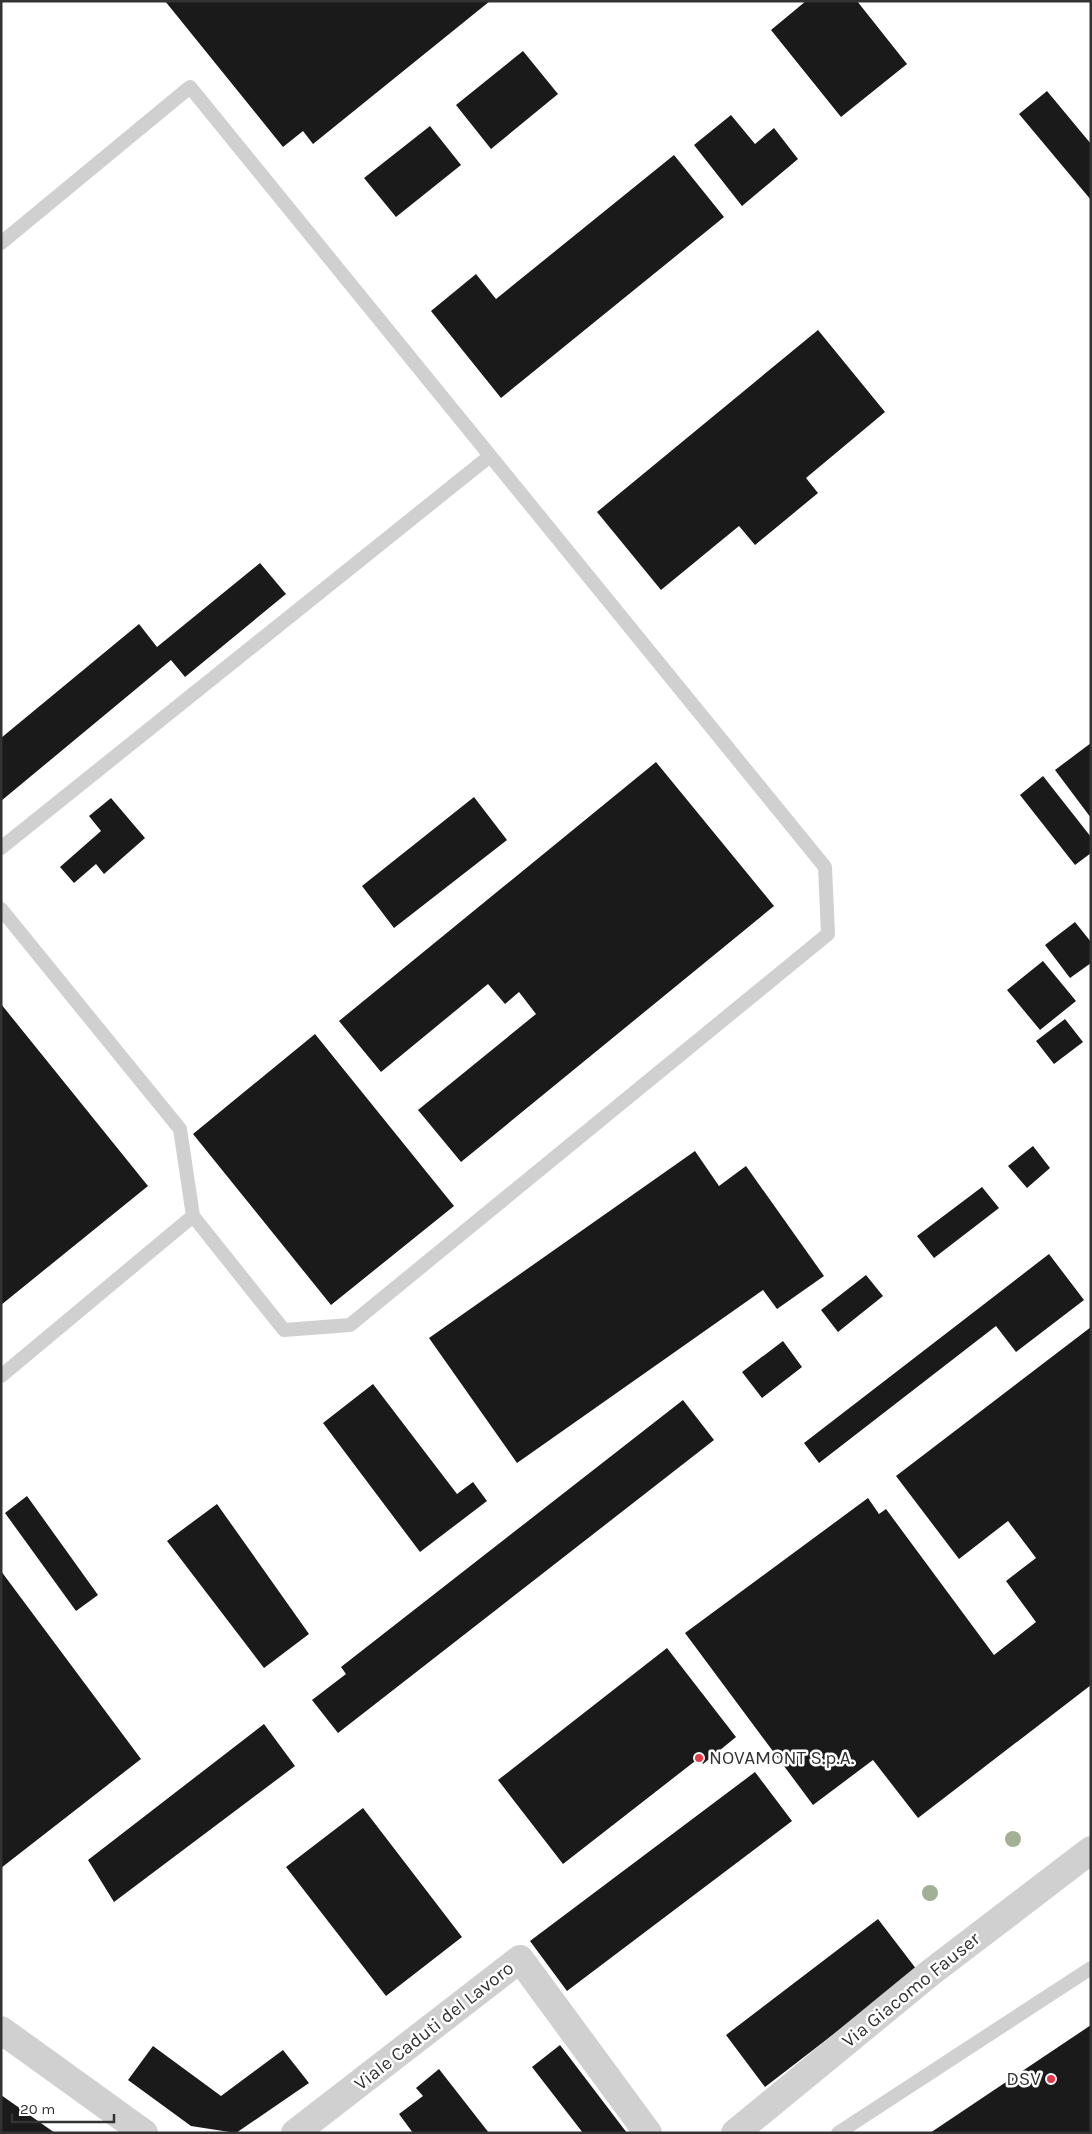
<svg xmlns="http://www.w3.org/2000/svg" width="1092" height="2134" viewBox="0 0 1092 2134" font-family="Karla,sans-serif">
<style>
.building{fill:#1a1a1a}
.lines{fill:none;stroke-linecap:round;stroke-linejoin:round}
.service{stroke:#d0d0d0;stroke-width:14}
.minor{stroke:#d0d0d0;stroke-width:28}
.tree{fill:#a2b095}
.poi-dot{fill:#e63946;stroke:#fff;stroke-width:2}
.labels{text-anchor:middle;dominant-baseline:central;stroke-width:5;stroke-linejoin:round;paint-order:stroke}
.poi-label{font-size:19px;fill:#333;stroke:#fff;text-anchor:start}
.street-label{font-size:19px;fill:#333;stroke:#fff}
</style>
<rect width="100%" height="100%" fill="#fff"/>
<path class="building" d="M165,1H490L313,144L303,131L283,147Z
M806,1H857L907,64L841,117L771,30Z
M523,51L558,94L491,149L456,105Z
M1047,91L1091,144V200L1019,114Z
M731,115L755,144L774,128L798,159L742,206L694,145Z
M430,126L461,165L396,217L364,178Z
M674,155L724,217L501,398L431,311L476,274L496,299Z
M818,330L885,412L806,478L818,493L755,545L739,526L661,590L597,512Z
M260,563L286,594L185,677L171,660L1,801V738L139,624L157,647Z
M1091,743V818L1055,770Z
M656,762L774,906L461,1162L418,1110L536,1014L519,992L505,1004L488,984L381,1072L339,1021Z
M1043,776L1091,837V853L1075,865L1020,795Z
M474,797L507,840L394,928L362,886Z
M111,798L145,838L104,874L96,864L74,883L60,867L101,831L89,816Z
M1075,922L1091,942V963L1070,978L1045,945Z
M1043,961L1076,1001L1040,1030L1007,990Z
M1,1004L148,1186L1,1305Z
M1065,1019L1083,1042L1054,1064L1036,1041Z
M315,1034L454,1206L331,1305L193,1134Z
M1033,1146L1050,1168L1027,1188L1008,1166Z
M695,1151L719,1186L746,1166L824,1276L777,1309L763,1290L517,1463L429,1338Z
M982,1187L999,1208L934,1258L917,1236Z
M1049,1254L1084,1300L1016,1352L996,1326L819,1463L804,1443Z
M866,1275L883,1296L838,1332L821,1310Z
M1091,1327V1685L918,1818L873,1760L813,1805L685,1633L868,1498L879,1514L886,1509L994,1655L1036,1622L1006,1581L1036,1558L1008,1521L959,1559L896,1476Z
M783,1341L802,1367L762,1398L742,1372Z
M373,1384L457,1494L473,1482L487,1501L420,1552L323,1423Z
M683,1400L714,1440L338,1733L312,1700L346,1674L341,1667Z
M27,1496L98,1595L76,1611L5,1513Z
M217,1504L309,1634L264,1668L167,1541Z
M1,1571L141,1759L1,1868Z
M667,1648L736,1737L703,1764L699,1758L563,1864L498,1780Z
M264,1724L295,1766L114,1902L88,1860Z
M755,1772L792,1821L567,1991L530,1941Z
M363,1808L462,1937L386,1996L286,1867Z
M878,1919L917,1970L765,2087L726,2035Z
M1091,2025V2133H930Z
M560,2045L627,2133H583L532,2067Z
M153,2046L221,2096L283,2050L309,2083L236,2133L191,2126L128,2080Z
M439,2069L489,2133H413L399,2114L423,2096L416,2088Z
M1,2095L55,2133H1Z"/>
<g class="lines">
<path class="service" d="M1,243L190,87L825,867L828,934L350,1325L284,1330L193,1216L1,1376
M1,848L490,456
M1,909L180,1129L193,1216
M838,2133L1091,1968"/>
<path class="minor" d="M1,2030L144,2133
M295,2133L520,1959L648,2133
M735,2133L930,1973L1091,1850"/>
</g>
<g class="tree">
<circle cx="1013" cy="1839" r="8"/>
<circle cx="930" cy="1893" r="8"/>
</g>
<g class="poi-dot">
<circle cx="699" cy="1758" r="5"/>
<circle cx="1051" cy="2079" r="5"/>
</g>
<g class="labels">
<g class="poi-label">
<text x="709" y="1758">NOVAMONT S.p.A.</text>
<text x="1041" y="2079" text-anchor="end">DSV</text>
</g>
<g class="street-label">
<text transform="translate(911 1990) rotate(-39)">Via Giacomo Fauser</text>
<text transform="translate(434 2026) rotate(-38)">Viale Caduti del Lavoro</text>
</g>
</g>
<rect width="1092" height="2134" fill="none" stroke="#333333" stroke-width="5"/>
<path d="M12 2114v8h102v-8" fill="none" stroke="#333333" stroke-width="2.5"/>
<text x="20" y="2114" font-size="15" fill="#333333" stroke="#ffffff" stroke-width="4" paint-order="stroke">20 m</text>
</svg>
